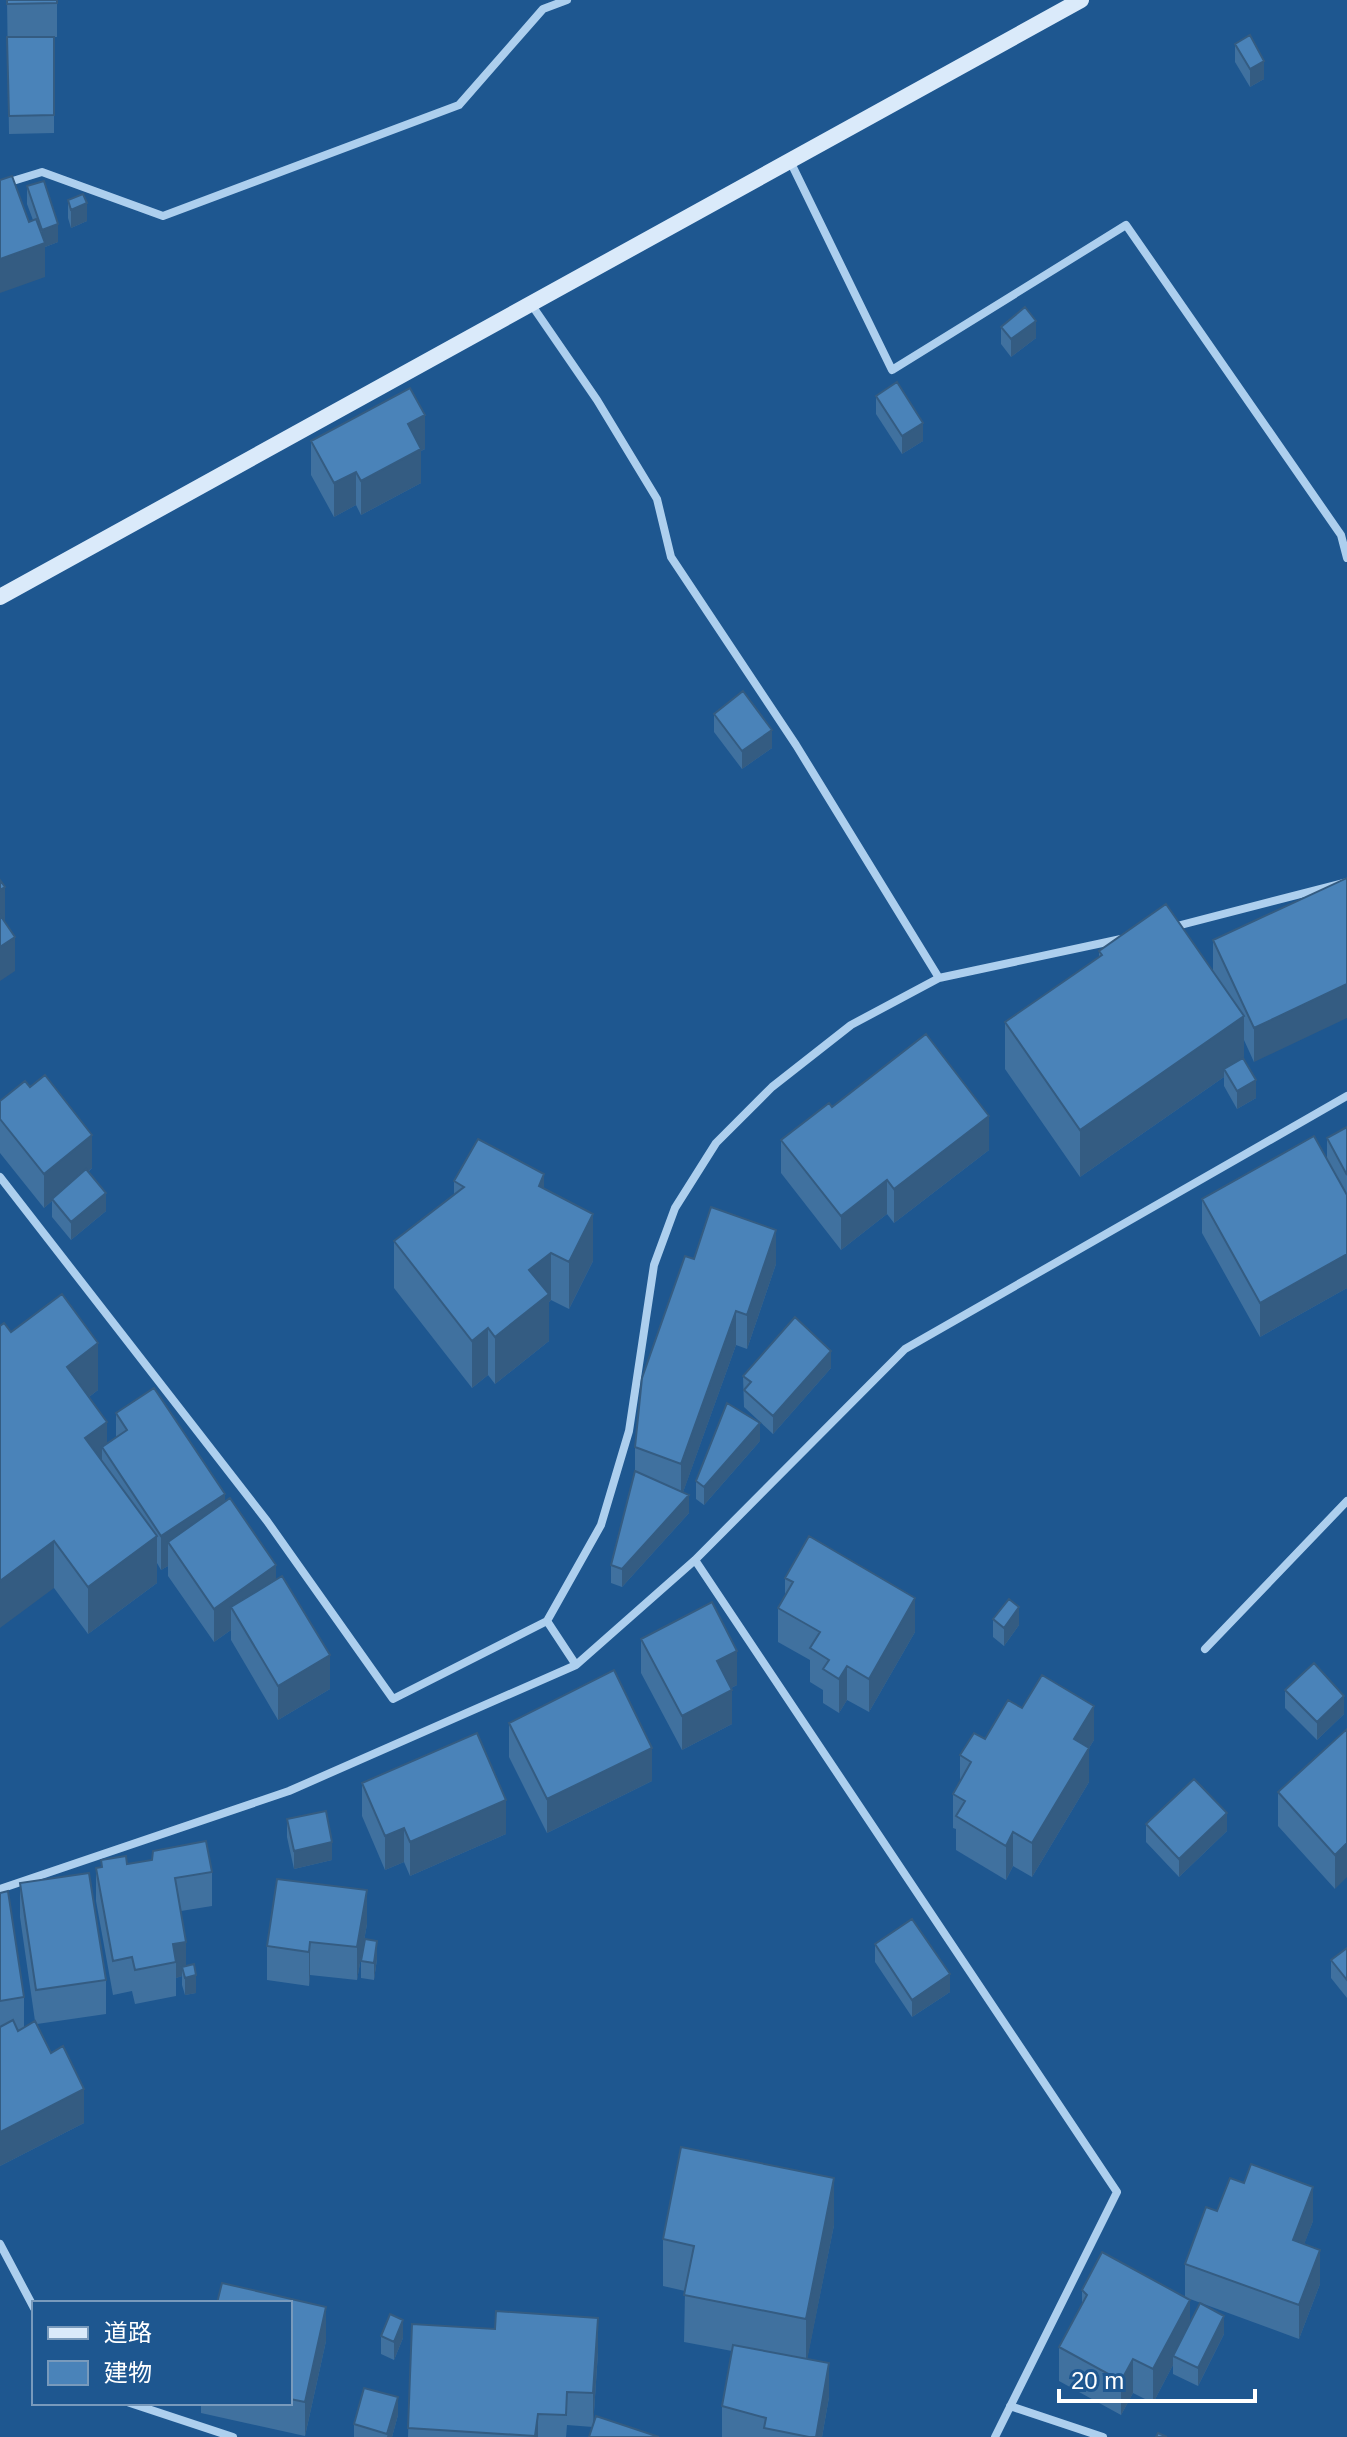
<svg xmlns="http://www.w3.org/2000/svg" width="1347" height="2437" viewBox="0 0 1347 2437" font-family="Helvetica,'Noto Sans JP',sans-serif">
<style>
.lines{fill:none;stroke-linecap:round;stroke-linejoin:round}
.street{stroke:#adcfee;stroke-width:8}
.secondary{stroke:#daeafa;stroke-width:16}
.wall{fill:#40719f}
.shaded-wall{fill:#345c82}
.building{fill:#4a83b9;stroke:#345c82;stroke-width:2}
</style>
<rect width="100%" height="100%" fill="#1e5790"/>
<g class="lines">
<path class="street" d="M790,161L892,370L1126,225L1341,535L1347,558
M0,185L42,172L163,216L459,105L543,9L567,0
M531,304L597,400L657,499L671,557L796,745L939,978
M1173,927L1347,882
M0,1177L267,1521L393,1699L547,1621L576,1665
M695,1560L1117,2192L995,2437
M547,1621L601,1525L629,1431L654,1265L675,1208L716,1143L772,1087L851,1025L939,978L1121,939
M1205,1649L1347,1501
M0,1889L289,1791L576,1665L695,1560L905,1349L1347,1096
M0,2244L34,2308
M130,2403L233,2437
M1010,2406L1103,2437"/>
<path class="secondary" d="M0,597L1081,0"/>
</g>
<path class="wall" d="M7,0H57V37H54V133L9,134Z
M1235,44L1264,79L1250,87L1235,62Z
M27,186L58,242L45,247V277L29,222L33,220L27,204Z
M68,200L87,221L71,228L68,218Z
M1001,327L1036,338L1011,357L1001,344Z
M876,396L923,441L902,454L876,414Z
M311,441L425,449L421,451V483L361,515L356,505L334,517L311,475Z
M714,714L772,748L742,769L714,732Z
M1347,878L1254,1062L1244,1040V1060L1256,1098L1237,1109L1224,1086V1077L1080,1177L1005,1069V1022L1099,957V951L1213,972V940Z
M0,1101L92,1168L88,1172L106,1211L71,1240L52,1217V1201L44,1208L0,1153Z
M832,1107L989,1150L894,1223L887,1214L841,1250L781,1173V1140Z
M1347,1127V1288L1260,1337L1202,1233V1199L1327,1159V1138Z
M454,1181L544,1189L593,1261L569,1309L551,1300L549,1302V1341L495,1384L488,1375L472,1388L394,1288V1241L454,1194Z
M694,1259L776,1264L747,1349L736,1345L683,1492L689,1513L622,1587L611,1583V1565L635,1474V1447Z
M11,1332L98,1390L89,1397L107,1444L116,1438V1413L225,1502L276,1580L330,1689L278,1720L231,1640V1630L214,1642L168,1576V1566L161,1570L157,1563V1583L88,1634L54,1588Z
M831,1368L773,1434L744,1407L743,1376Z
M760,1441L704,1505L696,1499V1481Z
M785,1578L915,1632L869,1712L847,1700L839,1713L823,1703V1690L810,1682V1660L778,1642V1608L785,1596Z
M993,1619L1019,1625L1004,1646L993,1637Z
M641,1639L737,1685L731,1688L732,1724L682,1750L641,1673Z
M1285,1690L1344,1714L1317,1740L1285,1708Z
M1022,1708L1094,1740L1089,1748V1782L1032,1877L1013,1866L1006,1880L956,1850V1829L953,1828V1794L960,1782V1755L985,1739Z
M509,1723L652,1781L547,1833L509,1757Z
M1347,1729L1335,1889L1278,1826V1792Z
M362,1783L506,1834L410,1876L404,1862L385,1870L362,1816Z
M287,1819L332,1860L294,1869L287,1837Z
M1146,1824L1227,1831L1179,1877L1146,1842Z
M101,1860L212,1872V1906L181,1911L186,1966L196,1993L185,1995L182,1985V1976L176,1978V1996L135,2004L132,1991L113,1995L96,1901V1868L101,1867Z
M20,1883L106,1980V2014L37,2024L84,2123L0,2166V1893L24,1997V2027L35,2021L20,1917Z
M367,1924L357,1980L310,1975L309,1986L267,1980V1946Z
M875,1944L950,1992L912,2017L875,1962Z
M1347,1948V1998L1331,1978V1960Z
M377,1959L374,1980L361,1978V1961Z
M1217,2211L1313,2221L1304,2244L1320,2284L1299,2339L1190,2299V2322L1224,2334L1198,2386L1173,2374V2365L1153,2403L1133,2393L1121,2415L1059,2381V2347L1082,2304V2290L1185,2297V2264Z
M834,2225L807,2359L829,2397L822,2437H722V2406L732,2351L684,2342L685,2291L663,2286V2239Z
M290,2303L326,2341L305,2436L201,2413V2403H290Z
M412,2324L598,2352L593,2427L567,2425L566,2437H408Z
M381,2336L403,2338L394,2360L381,2354Z
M398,2415L392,2437H354V2424Z"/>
<path class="shaded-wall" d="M1264,61V79L1250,87V69Z
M87,203V221L71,228V210Z
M58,224V242L45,247V277L0,293V259L42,244V230Z
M1036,321V338L1011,357V339Z
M425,415V449L421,451V483L361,515V481L408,424Z
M923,423V441L902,454V436Z
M356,472V505L334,517V483Z
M772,730V748L742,769V751Z
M5,887V921L0,924V890Z
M15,937V971L0,981V947Z
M1347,973V1018L1254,1062V1028Z
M1244,1016V1063L1224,1069V1077L1080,1177V1130Z
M1256,1080V1098L1237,1109V1091Z
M989,1116V1150L894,1223V1189Z
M92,1135V1168L53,1200L52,1199V1201L44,1208V1174Z
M544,1174V1221L539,1186Z
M887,1180V1214L841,1250V1216Z
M106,1193V1211L71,1240V1222Z
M593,1214V1261L569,1309V1262Z
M776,1230V1264L747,1349V1315Z
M551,1253V1300L549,1302V1341L495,1384V1337L529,1270Z
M1347,1254V1288L1260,1337V1303Z
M736,1311V1345L681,1498V1464Z
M488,1328V1375L472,1388V1341Z
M98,1343V1390L67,1414V1367Z
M831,1351V1368L773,1434V1416Z
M107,1422V1455L102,1447V1473L85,1438Z
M760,1423V1441L704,1505V1487Z
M225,1494V1528L168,1542V1566L161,1570V1536Z
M689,1495V1513L622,1587V1569Z
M157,1536V1583L88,1634V1587Z
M54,1541V1588L0,1628V1581Z
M276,1565V1598L231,1607V1630L214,1642V1609Z
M915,1598V1632L869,1712V1679Z
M1019,1607V1625L1004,1646V1628Z
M737,1651V1685L717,1695V1661Z
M330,1655V1689L278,1720V1686Z
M847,1666V1700L839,1713V1679Z
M732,1690V1724L682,1750V1716Z
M1344,1696V1714L1317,1740V1722Z
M1094,1706V1740L1089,1748V1782L1032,1877V1843L1074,1739Z
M652,1748V1781L547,1833V1799Z
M506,1800V1834L410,1876V1842Z
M1227,1813V1831L1179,1877V1859Z
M404,1828V1862L385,1870V1836Z
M1013,1832V1866L1006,1880V1846Z
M332,1842V1860L294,1869V1851Z
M1347,1843V1877L1335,1889V1855Z
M367,1890V1924L357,1980V1947Z
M377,1941V1959L374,1980V1963Z
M186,1942V1975L182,1967V1976L176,1978V1962L173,1944Z
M310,1942V1975L309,1986V1952Z
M950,1974V1992L912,2017V2000Z
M196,1975V1993L185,1995V1978Z
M84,2089V2123L0,2166V2132Z
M834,2178V2225L806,2366V2319Z
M1313,2187V2221L1293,2274V2240Z
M1320,2250V2284L1299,2339V2305Z
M1190,2300V2333L1173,2356V2365L1153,2403V2369Z
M326,2307V2341L305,2436V2402Z
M1224,2316V2334L1198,2386V2368Z
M598,2318V2352L593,2427V2393Z
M403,2320V2338L394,2360V2342Z
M1133,2359V2393L1121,2415V2381Z
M829,2363V2397L822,2437H816Z
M398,2397V2415L392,2437H387Z
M538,2414V2437H535Z"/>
<path class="building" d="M7,0H57V3L7,4Z
M1250,35L1264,61L1250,69L1235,44Z
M7,37H54V115L9,116Z
M12,176L29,222L36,219L45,243L0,259V180Z
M44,181L58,224L42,230L27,186Z
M83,194L87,203L71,210L68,200Z
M1025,307L1036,321L1011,339L1001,327Z
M897,382L923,423L902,436L876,396Z
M410,388L425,415L408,424L421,449L361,481L356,472L334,483L311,441Z
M743,691L772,730L742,751L714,714Z
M1347,878V984L1254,1028L1213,940Z
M0,880L5,887L0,890Z
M1166,904L1244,1016L1080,1130L1005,1022L1102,955L1099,951Z
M0,915L15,937L0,947Z
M926,1034L989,1116L894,1189L887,1180L841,1216L781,1140L829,1103L832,1107Z
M1243,1058L1256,1080L1237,1091L1224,1069Z
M45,1075L92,1135L44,1174L0,1119V1101L25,1081L30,1087Z
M1347,1127V1175L1327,1138Z
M1314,1136L1347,1195V1254L1260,1303L1202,1199Z
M478,1139L544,1174L539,1186L593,1214L569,1262L551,1253L529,1270L549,1294L495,1337L488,1328L472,1341L394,1241L464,1187L454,1181Z
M86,1169L106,1193L71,1222L52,1199Z
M711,1207L776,1230L747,1315L736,1311L681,1464L635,1447L642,1378L685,1256L694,1259Z
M62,1294L98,1343L67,1367L107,1422L85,1438L157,1536L88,1587L54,1541L0,1581V1326L4,1323L11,1332Z
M795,1317L831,1351L773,1416L744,1390L751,1382L743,1376Z
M154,1388L225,1494L161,1536L102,1447L127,1430L116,1413Z
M727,1403L760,1423L704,1487L696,1481Z
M635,1471L689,1495L622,1569L611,1565Z
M230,1498L276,1565L214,1609L168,1542Z
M809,1536L915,1598L869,1679L847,1666L839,1679L823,1669L829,1660L810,1648L820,1632L778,1608L793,1582L785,1578Z
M282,1576L330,1655L278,1686L231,1607Z
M1009,1599L1019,1607L1004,1628L993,1619Z
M712,1602L737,1651L717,1661L732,1690L682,1716L641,1639Z
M1314,1663L1344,1696L1317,1722L1285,1690Z
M614,1670L652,1748L547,1799L509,1723Z
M1042,1675L1094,1706L1074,1739L1089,1748L1032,1843L1013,1832L1006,1846L956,1816L965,1801L953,1794L971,1762L960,1755L974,1733L985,1739L1008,1700L1022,1708Z
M1347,1729V1843L1335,1855L1278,1792Z
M477,1733L506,1800L410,1842L404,1828L385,1836L362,1783Z
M1194,1779L1227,1813L1179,1859L1146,1824Z
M326,1811L332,1842L294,1851L287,1819Z
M206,1841L212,1872L175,1878L186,1942L173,1944L176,1962L135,1970L132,1957L113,1961L96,1868L102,1867L101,1860L126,1856L127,1864L152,1860L153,1851Z
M89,1873L106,1980L36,1990L20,1883Z
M277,1879L367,1890L357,1947L310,1942L309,1952L267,1946Z
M8,1891L24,1997L0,2001V1893Z
M912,1919L950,1974L912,2000L875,1944Z
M365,1939L377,1941L374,1963L361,1961Z
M1347,1948V1980L1331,1960Z
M194,1964L196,1975L185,1978L182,1967Z
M13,2020L18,2031L35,2021L51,2053L63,2046L84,2089L0,2132V2027Z
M681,2147L834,2178L806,2319L684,2295L694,2246L663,2239Z
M1251,2164L1313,2187L1293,2240L1320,2250L1299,2305L1185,2264L1206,2207L1217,2211L1230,2178L1244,2183Z
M1102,2252L1190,2300L1153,2369L1133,2359L1121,2381L1059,2347L1087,2295L1082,2290Z
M222,2283L326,2307L305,2402L290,2399V2303H217Z
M1200,2303L1224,2316L1198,2368L1173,2356Z
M496,2311L598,2318L593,2393L567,2392L566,2415L538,2414L535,2436L408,2428L412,2324L495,2329Z
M390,2314L403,2320L394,2342L381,2336Z
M733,2345L829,2363L816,2437H809L764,2428L766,2418L722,2406Z
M364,2388L398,2397L387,2434L354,2424Z
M596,2416L659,2437H589Z
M1158,2433L1167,2437H1156Z"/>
<rect x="32" y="2301" width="260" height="104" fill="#1e5790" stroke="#789abc" stroke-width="2"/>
<rect x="48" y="2327" width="40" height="12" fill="#daeafa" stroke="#789abc" stroke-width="2"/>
<text x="104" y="2341" font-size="24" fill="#ffffff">道路</text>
<rect x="48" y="2361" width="40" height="24" fill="#4a83b9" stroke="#789abc" stroke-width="2"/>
<text x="104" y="2381" font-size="24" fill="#ffffff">建物</text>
<path d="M1059 2389v12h196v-12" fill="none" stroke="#ffffff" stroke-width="4"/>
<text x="1071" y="2389" font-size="24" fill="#ffffff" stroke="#1e5790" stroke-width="6" paint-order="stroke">20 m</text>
</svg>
